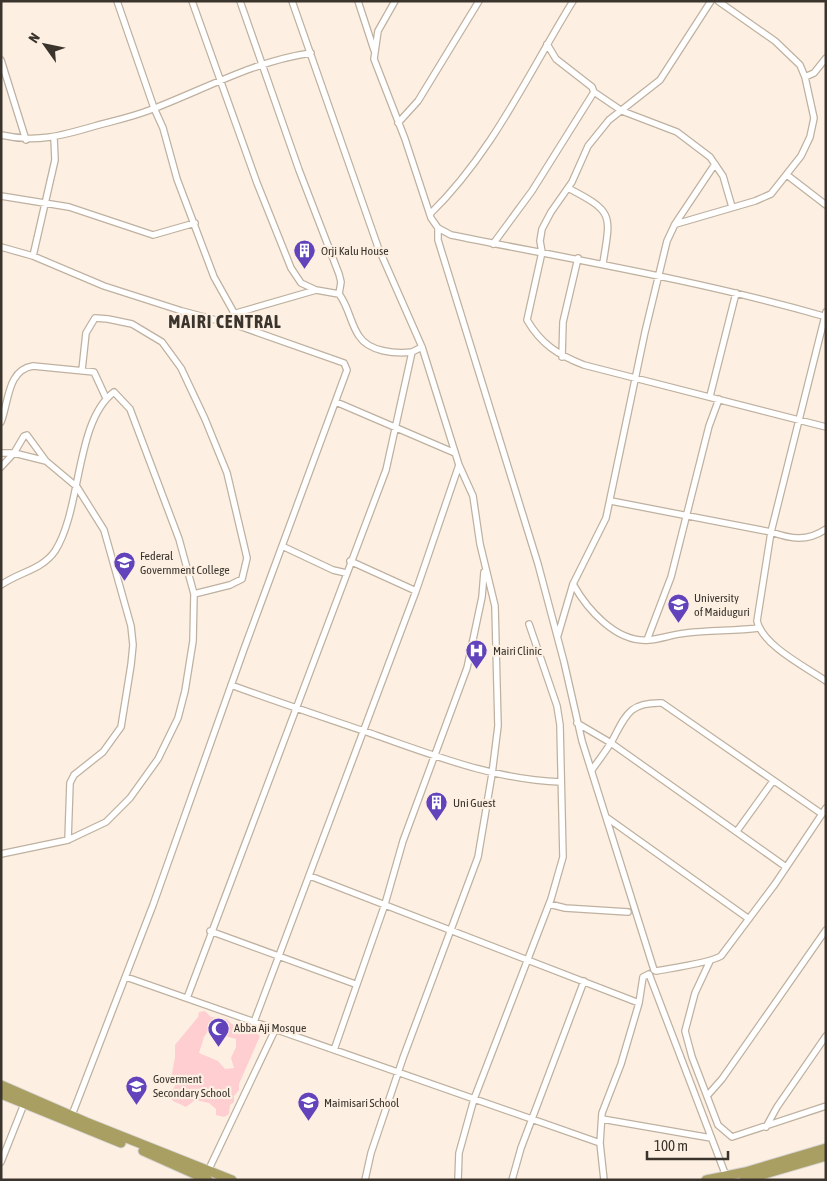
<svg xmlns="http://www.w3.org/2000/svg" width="827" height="1181" viewBox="0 0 827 1181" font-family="'Asap Condensed',sans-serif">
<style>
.green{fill:#feced1;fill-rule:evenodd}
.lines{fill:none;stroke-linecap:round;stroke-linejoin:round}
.minor-casing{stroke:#bfb1a0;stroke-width:8}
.trunk-casing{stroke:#d8d6d5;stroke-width:11}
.minor{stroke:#fff;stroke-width:5.5}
.trunk{stroke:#aa9f63;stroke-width:9}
.labels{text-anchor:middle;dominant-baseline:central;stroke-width:4.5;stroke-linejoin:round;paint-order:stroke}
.poi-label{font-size:12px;fill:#3a342d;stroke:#fdf0e2;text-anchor:start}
.district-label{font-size:18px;font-weight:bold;letter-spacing:1px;fill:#3a342d;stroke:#fdf0e2}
</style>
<rect width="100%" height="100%" fill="#fdf0e2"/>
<path class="green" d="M205,1011L211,1017L227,1019C236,1031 250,1028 260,1036L239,1084V1090L234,1096V1102L230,1105L229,1114L224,1117L216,1115V1109L209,1103L195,1100L186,1107L173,1101L169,1095L176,1084L171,1079L175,1057V1045L198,1017L199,1012ZM208,1031L236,1039V1047L231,1058L234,1068L225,1069L218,1061L199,1053L204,1037Z"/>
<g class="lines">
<defs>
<path id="minor" d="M117,1L154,108L163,128L177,179L214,277L242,327
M192,1L257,183L291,268L301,283L316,290L339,294C349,307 350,323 359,336C369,352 396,354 412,352
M240,1L299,170L339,274L341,282L339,294
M292,1L378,247L422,347L459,465L473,496L480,544L495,606L498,726L492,774L478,857L403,1058L371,1153L365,1180
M358,1L374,50
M395,1L378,31L374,59L405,139L431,218L438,228V240L538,564L564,662L582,741L654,970L656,971C672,968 710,963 721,956L775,884L826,808
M711,1L660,80L609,120L588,146L572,182L551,212L542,229L540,241L542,252L527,320C541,344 558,355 584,365L826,427
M1,60L26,140
M805,77L814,73L826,58
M594,92L622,111L677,132L710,157L723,176L732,207
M398,123L418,101L479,1
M1,135C36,143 61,136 95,126C113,121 132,117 150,110C203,90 254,61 311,53
M787,175L826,205
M568,188C614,212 611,214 603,263
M1,196L69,207L153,235L195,223
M430,214C492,154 528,74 573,1
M676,224L755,201L771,194L801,156L810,137L814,118L805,77L800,65L775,41L718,1
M438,228L451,235C576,260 701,281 823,316
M493,244L532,191L594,92L592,87L556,59L547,44
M1,247L33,256L104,286L182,311L242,327L344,363L347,370L244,649L153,905L72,1115
M33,256L55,160L54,138
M826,312L771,532L757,621C763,646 806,667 826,681
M233,314L316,290
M562,357L563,322L578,258
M82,370L86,333L95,318L108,319L132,324L162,342L181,368L205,419L227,473L247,558L242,579L230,585L194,594
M710,396L736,293
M336,402L455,453
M1,422C9,402 7,370 33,366L94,372L106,398
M1,453H14L46,461L77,487L104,530L131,626L133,645L131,665L121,727L103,752L74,775L70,783L68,840
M1,467L14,453L24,436L27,435L46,461
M611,501L771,532C791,539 807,542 826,529
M282,546L333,570L346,573
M350,561L416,591
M573,584C587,609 616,643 649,640C661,639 674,634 686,633C710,630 735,631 759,628
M1,585C19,572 42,570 55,551C82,509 75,421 114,392L130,409L179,539L194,594L193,641L185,691L178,718L158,759L130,798L106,822L68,840L1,854
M558,635L573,584L606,518L645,332L667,241L675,224L715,164
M647,640L671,577L709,426L719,399
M231,685C280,703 329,719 378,736C438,757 497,780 561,782
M577,723L611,743L786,867
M592,770C598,761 606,751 612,741C626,715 629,702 662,703L822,814
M606,817L749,919
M737,831L773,781
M310,876L639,1003
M549,904L565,908L628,912
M210,931L355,984
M710,961L695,993L685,1031L692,1057L718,1125L732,1137L826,1106
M126,977L600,1143
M187,998L386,470L412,352L422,347
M254,1022L416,591L459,465
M334,1050L385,904L403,841L467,668L482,597L484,572
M707,1096L722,1079L826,930
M602,1119L711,1138
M766,1127L777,1107L826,1036
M1,1162L24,1104
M208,1171L275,1030
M458,1180L459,1153L474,1099L551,899L563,857L560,725L557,706L529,624
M512,1180L521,1148L584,981
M604,1180L600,1143L602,1113L621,1064L639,1003L643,977L649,974L726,1176"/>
<path id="trunk" d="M1,1085L86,1122L232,1180
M1,1094L121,1143
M143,1151L208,1180
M706,1180L745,1172L826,1148
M744,1180L826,1156"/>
</defs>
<use href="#minor" class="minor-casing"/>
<use href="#trunk" class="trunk-casing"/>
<use href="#minor" class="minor"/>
<use href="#trunk" class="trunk"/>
</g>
<defs>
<symbol id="building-pin" viewBox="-11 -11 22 30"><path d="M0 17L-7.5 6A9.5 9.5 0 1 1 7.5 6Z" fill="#6243bb" stroke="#fdf0e2"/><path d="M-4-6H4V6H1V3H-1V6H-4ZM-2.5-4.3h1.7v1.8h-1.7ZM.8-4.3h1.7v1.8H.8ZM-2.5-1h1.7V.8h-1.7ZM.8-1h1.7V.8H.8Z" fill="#fff"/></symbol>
<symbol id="school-pin" viewBox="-11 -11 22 30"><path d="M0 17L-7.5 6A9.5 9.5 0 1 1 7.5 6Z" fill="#6243bb" stroke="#fdf0e2"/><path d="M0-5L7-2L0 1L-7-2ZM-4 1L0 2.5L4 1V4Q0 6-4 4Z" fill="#fff"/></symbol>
<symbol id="university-pin" viewBox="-11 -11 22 30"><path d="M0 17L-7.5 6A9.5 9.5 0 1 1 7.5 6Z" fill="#6243bb" stroke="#fdf0e2"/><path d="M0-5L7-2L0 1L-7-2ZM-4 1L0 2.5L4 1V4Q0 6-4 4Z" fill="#fff"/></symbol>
<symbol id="hospital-pin" viewBox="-11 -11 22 30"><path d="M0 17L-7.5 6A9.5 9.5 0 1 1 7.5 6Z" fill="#6243bb" stroke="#fdf0e2"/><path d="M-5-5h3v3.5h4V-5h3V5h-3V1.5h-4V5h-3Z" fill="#fff"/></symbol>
<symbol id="mosque-pin" viewBox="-11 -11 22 30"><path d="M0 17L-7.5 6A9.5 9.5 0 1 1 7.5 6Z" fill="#6243bb" stroke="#fdf0e2"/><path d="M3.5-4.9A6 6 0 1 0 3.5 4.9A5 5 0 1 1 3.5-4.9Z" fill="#fff"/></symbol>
</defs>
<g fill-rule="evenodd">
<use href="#building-pin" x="292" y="238" width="25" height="34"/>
<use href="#school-pin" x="112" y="550" width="25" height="34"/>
<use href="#university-pin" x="666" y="592" width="25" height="34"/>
<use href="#hospital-pin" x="464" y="638" width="25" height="34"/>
<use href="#building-pin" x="424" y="790" width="25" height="34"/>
<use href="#mosque-pin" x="206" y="1016" width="25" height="34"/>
<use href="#school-pin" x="124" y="1074" width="25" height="34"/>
<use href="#school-pin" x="296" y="1090" width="25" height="34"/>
</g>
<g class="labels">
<g class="poi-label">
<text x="321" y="251">Orji Kalu House</text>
<text x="140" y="556">Federal<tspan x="140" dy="14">Government College</tspan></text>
<text x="694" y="598">University<tspan x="694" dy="14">of Maiduguri</tspan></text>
<text x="493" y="651">Mairi Clinic</text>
<text x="453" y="803">Uni Guest</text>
<text x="234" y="1028">Abba Aji Mosque</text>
<text x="153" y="1079">Goverment<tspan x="153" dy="14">Secondary School</tspan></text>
<text x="324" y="1103">Maimisari School</text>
</g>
<g class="district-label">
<text x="225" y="321">MAIRI CENTRAL</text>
</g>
</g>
<rect width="827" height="1181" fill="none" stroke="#3a342d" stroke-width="5"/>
<g transform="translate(45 45) rotate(303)" stroke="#fdf0e2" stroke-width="4" paint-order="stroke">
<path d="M0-4L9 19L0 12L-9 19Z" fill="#3a342d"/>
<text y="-8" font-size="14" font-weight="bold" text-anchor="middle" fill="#3a342d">N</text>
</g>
<path d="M647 1151v8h81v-8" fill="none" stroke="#3a342d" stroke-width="2.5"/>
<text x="654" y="1151" font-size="15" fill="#3a342d" stroke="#fdf0e2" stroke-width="4" paint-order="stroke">100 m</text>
</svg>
